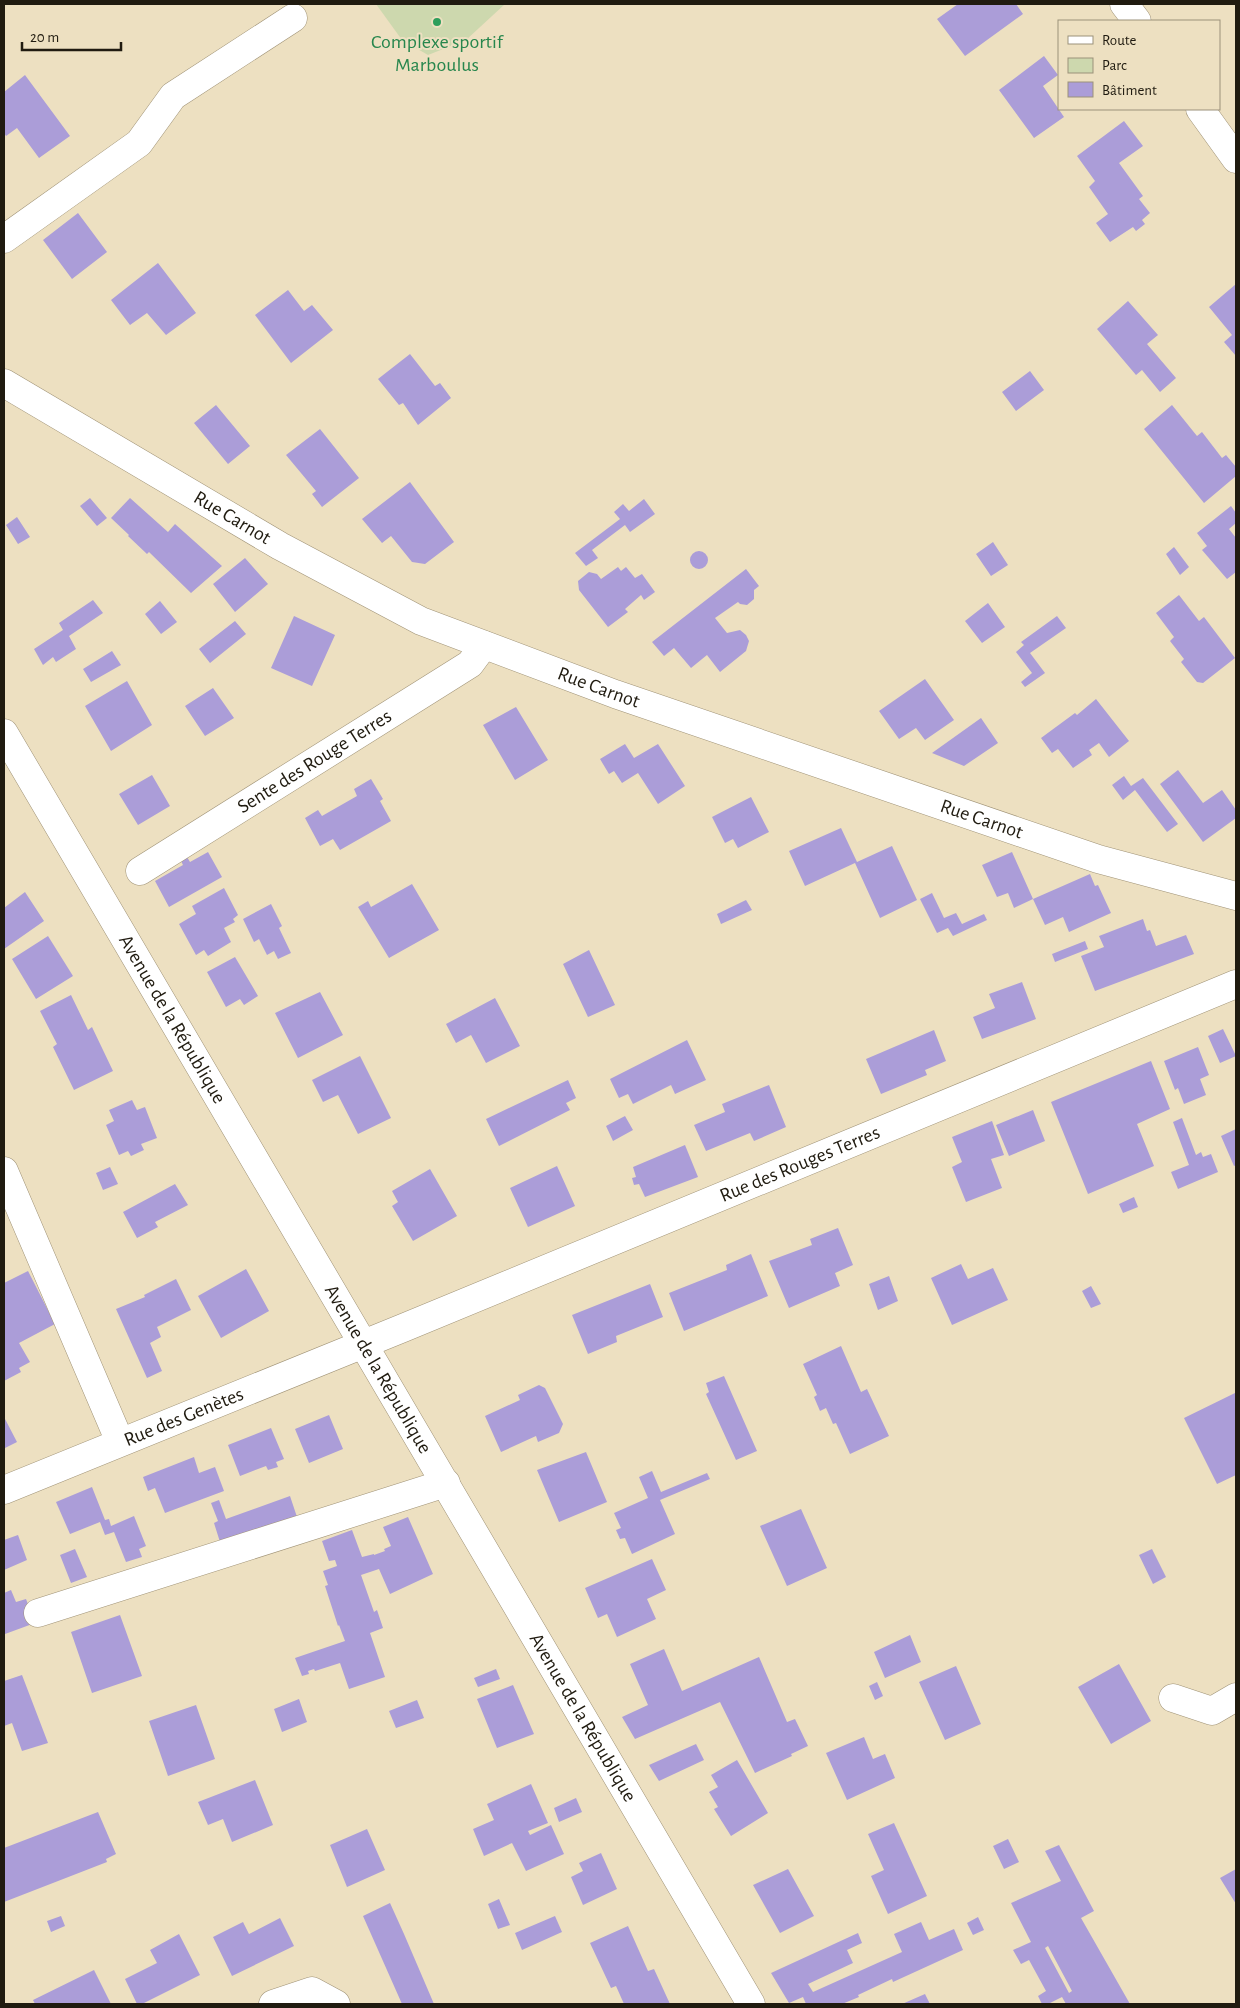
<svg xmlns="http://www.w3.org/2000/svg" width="1240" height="2008" viewBox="0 0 1240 2008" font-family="'Alegreya Sans',sans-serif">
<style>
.green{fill:#cdd8ae}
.building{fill:#ab9dd8;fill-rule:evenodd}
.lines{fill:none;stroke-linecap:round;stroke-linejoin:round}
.minor-casing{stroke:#a09377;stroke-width:29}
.major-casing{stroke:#a09377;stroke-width:29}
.minor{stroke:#fff;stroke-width:28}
.major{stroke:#fff;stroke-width:28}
.leisure-dot{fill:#2e9e5b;stroke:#ede0c1;stroke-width:2}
.labels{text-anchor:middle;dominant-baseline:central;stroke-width:4;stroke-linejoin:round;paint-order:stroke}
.leisure-label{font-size:20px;fill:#27864d;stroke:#ede0c1}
.street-label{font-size:20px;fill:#201b10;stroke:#ede0c1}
</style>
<rect width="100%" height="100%" fill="#ede0c1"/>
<path class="green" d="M376,4H505L466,40L428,55L402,40Z"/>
<path class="building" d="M958,4H1016L1023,14L965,56L937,19Z
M1044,56L1058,75L1043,86L1064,117L1034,138L999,90Z
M25,75L70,136L39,158L17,128L6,136L4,133V92Z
M1124,121L1143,146L1119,163L1143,196L1139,199L1150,213L1142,220L1145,224L1136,231L1133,227L1110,242L1096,223L1108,214L1089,187L1095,181L1077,156Z
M78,213L107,252L72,279L43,240Z
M158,263L196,313L166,335L147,313L130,325L111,300Z
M1236,284V356L1224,342L1232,335L1209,307Z
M288,290L304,311L312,305L333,330L291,363L255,315Z
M1128,301L1158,335L1147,344L1176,378L1160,392L1142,370L1136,375L1097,329Z
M410,354L435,386L440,383L451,398L418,425L403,403L399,405L378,379Z
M1030,371L1044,390L1016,411L1002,392Z
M216,405L250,446L228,464L194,423Z
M1172,405L1197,436L1202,432L1222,458L1226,455L1236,467V476L1204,503L1144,429Z
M320,429L359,478L322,507L312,494L316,491L286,455Z
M410,482L454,542L425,564L412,562L391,536L382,543L362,519Z
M90,498L107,518L97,526L80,506Z
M130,498L168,532L175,524L222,566L191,593L149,552L147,554L128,536L129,535L111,518Z
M644,499L655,514L630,532L625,525L592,550L598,558L586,566L575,553L620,519L614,512L623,504L629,511Z
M1231,506L1236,513V523L1229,529L1236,538V572L1227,579L1202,550L1207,546L1197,533Z
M17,517L30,537L18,544L6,525Z
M993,542L1008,565L991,576L976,554Z
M1174,547L1189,567L1180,575L1166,554Z
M690 560a9 9 0 1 1 18 0a9 9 0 1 1-18 0Z
M245,558L268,584L235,612L213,584Z
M618,567L621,571L626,567L635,578L642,574L655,592L644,600L641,595L625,609L628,612L608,627L579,590L578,581L589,572L597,574L601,579Z
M746,569L759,586L754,590V599L747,605L740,604L738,602L715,618L727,633L740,630L746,635L749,641L746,651L720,672L707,655L691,668L674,648L664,656L652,642Z
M1179,595L1199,621L1204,617L1235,658L1203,683L1197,682L1181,662L1184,659L1170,641L1174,637L1156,613Z
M93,600L103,613L69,636L76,649L56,662L53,657L43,665L34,649L63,630L59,623Z
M160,601L177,622L161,634L145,614Z
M988,603L1005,627L982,643L965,621Z
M294,616L335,635L312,686L271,668Z
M1057,616L1066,628L1030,653L1045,673L1025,687L1021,682L1032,673L1016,652L1024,645L1021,642Z
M235,621L246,634L210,663L199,649Z
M112,651L121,665L91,682L83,669Z
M925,679L954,720L925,740L916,728L899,739L879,711Z
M127,681L152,725L111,751L85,706Z
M213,688L234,718L205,736L185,706Z
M1096,699L1129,741L1109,757L1099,743L1089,750L1092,755L1073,768L1058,749L1052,753L1041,738L1075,713L1077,715Z
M516,707L548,760L515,780L483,725Z
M981,718L998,743L964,766L932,753Z
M625,744L634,758L658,744L685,786L658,804L638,773L622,783L614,771L609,774L600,759Z
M1178,770L1203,803L1222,790L1236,810V818L1203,842L1160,784Z
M152,775L170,806L138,825L119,794Z
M1124,776L1131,786L1143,778L1178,824L1167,832L1135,790L1123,800L1112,785Z
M371,779L383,799L380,801L391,821L340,850L333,839L320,846L305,818L318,810L322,816L357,796L354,789Z
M751,797L769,832L738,848L733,839L725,843L712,817Z
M841,828L857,862L892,846L917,900L880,918L855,863L805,886L789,851Z
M208,852L222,877L169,907L155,881L183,865L181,861L187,857L190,862Z
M1012,852L1033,899L1014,908L1008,893L997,897L982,865Z
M1090,874L1095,886L1098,885L1111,913L1069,932L1063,917L1045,925L1033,899Z
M412,884L439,930L389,958L358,907L368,901L371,907Z
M224,888L238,915L233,919L235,922L224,928L231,942L208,956L204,950L196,955L179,924L196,914L192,906Z
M25,892L44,921L4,949V908Z
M932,893L944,918L956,913L962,924L984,914L987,920L953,936L948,928L937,933L920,899Z
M746,900L752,910L721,924L717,914Z
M271,904L282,926L279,928L291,953L278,959L274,951L267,955L259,939L254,942L243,919Z
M1143,919L1147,931L1150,930L1156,946L1186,935L1194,954L1095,991L1081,956L1104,947L1099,936Z
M48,936L73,976L36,999L12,959Z
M1085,941L1088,949L1055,962L1052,954Z
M589,950L615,1005L588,1017L563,964Z
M235,957L258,996L244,1005L240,999L226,1007L207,972Z
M1022,982L1036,1019L982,1039L973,1017L995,1008L989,994Z
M320,992L343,1035L298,1058L275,1013Z
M71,995L88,1030L92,1027L113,1071L74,1090L53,1047L57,1044L40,1011Z
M495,998L520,1046L486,1063L471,1035L456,1043L446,1024Z
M1223,1029L1236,1056L1220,1063L1208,1036Z
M934,1030L946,1061L925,1070L927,1075L881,1094L866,1059Z
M687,1040L706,1080L675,1094L671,1085L633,1104L628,1094L619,1098L610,1079Z
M1198,1047L1209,1075L1200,1079L1206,1095L1184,1104L1178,1088L1175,1090L1164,1061Z
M360,1056L391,1118L358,1134L338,1095L323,1102L312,1080Z
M1151,1061L1170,1109L1137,1124L1154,1166L1088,1194L1051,1102Z
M568,1080L576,1098L566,1103L570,1110L499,1146L486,1119Z
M769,1085L786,1127L754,1141L750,1133L706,1151L694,1125L725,1112L722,1104Z
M132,1100L137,1110L145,1107L157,1138L141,1144L144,1150L131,1156L128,1151L119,1155L106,1125L114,1121L109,1110Z
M1033,1110L1045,1141L1009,1156L996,1125Z
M625,1116L633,1130L613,1141L606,1126Z
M1182,1118L1196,1155L1201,1152L1203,1157L1211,1154L1218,1172L1178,1189L1171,1172L1189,1165L1173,1122Z
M992,1121L1004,1155L991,1159L1002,1188L966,1202L952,1167L962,1162L952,1137Z
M1236,1129V1165L1234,1166L1221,1136Z
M685,1145L698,1177L645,1197L639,1184L634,1185L632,1178L636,1177L633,1167Z
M557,1166L575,1206L528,1227L510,1188Z
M110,1167L118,1184L103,1190L96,1173Z
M430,1169L457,1216L413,1241L392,1206L398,1202L392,1191Z
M175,1184L188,1205L155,1222L158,1227L137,1238L123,1212Z
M1134,1197L1138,1207L1123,1213L1119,1204Z
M838,1228L853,1265L835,1273L840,1286L789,1308L769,1261L812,1245L810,1239Z
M751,1254L768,1296L684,1331L669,1293L727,1270L726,1265Z
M961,1264L968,1279L993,1268L1008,1300L952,1325L931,1278Z
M246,1269L269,1311L221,1338L198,1296Z
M28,1271L55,1324L19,1343L30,1362L19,1368L21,1372L4,1381V1283Z
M889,1276L898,1301L878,1310L869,1284Z
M176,1279L191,1310L157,1327L161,1337L150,1343L162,1371L147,1378L116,1309L145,1297L144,1295Z
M650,1284L663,1317L616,1336L617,1342L588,1354L572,1315Z
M1091,1286L1101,1304L1091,1308L1082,1291Z
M841,1346L861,1392L867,1389L889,1436L850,1454L836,1423L833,1424L826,1408L820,1411L814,1397L817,1395L803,1364Z
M724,1376L757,1451L736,1460L706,1394L709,1392L706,1383Z
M539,1385L545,1388L563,1424L559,1433L538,1442L536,1436L501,1452L485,1416L520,1400L518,1395Z
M1235,1393L1236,1475L1217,1484L1184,1418Z
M329,1415L343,1449L309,1463L295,1429Z
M4,1417L17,1442L5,1448L4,1446Z
M271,1428L284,1459L276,1462L278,1467L268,1470L266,1466L240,1476L228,1445Z
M586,1452L607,1502L559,1522L537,1470Z
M194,1457L199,1473L215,1467L224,1491L165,1513L155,1488L148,1491L143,1477Z
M652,1471L661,1492L707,1473L710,1479L660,1500L675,1534L632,1554L625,1538L620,1539L616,1530L621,1528L614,1513L648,1498L639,1477Z
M92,1487L105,1520L109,1519L111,1526L134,1516L146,1546L139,1549L142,1557L126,1562L114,1532L105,1535L100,1522L70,1534L56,1502Z
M290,1496L299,1523L220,1542L214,1523L218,1521L211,1503L219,1500L226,1519Z
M801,1509L827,1568L787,1586L760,1526Z
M408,1517L433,1574L390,1594L379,1569L361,1575L374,1612L377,1610L383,1628L370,1633L385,1677L349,1689L340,1663L315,1671L314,1669L308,1671L309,1674L302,1676L295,1658L345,1641L339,1625L338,1626L325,1586L328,1585L323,1571L337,1566L335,1560L329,1561L322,1541L352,1530L362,1557L374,1554V1555L385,1551L384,1549L391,1546L383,1527Z
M18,1535L27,1560L4,1570V1540Z
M75,1549L87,1577L71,1583L60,1555Z
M1152,1549L1166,1577L1153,1584L1139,1555Z
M652,1559L666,1590L647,1599L656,1619L617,1637L607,1614L598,1618L585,1588Z
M11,1590L16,1602L26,1599L35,1623L5,1634L4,1633V1593Z
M120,1615L142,1676L92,1693L71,1632Z
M910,1635L921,1662L885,1678L874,1652Z
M664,1649L682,1691L759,1657L787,1722L795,1719L808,1746L791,1754L792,1756L755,1773L720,1702L635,1739L622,1717L648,1705L630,1664Z
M1119,1664L1151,1721L1111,1744L1078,1687Z
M956,1666L981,1724L945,1740L919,1682Z
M496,1669L500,1679L478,1687L474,1678Z
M22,1675L48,1743L22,1751L12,1723L4,1726V1681Z
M877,1682L883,1696L875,1700L869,1686Z
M513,1685L534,1734L497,1748L477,1699Z
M299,1699L307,1722L282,1732L274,1709Z
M417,1700L424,1718L396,1728L389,1711Z
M196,1705L215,1759L168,1776L149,1721Z
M864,1737L873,1759L885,1754L895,1778L847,1800L826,1753Z
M696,1744L704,1760L659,1781L649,1765Z
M737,1760L768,1813L731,1836L714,1809L718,1807L709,1792L718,1787L711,1775Z
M255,1780L273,1825L232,1842L223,1819L208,1825L198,1802Z
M531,1784L548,1823L528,1831L530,1835L551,1825L564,1854L526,1871L512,1843L484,1856L473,1829L494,1820L487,1804Z
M576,1798L582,1812L559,1822L554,1808Z
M98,1812L116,1854L106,1859L107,1862L4,1902V1848Z
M894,1823L927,1896L888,1914L871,1876L884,1870L868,1834Z
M367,1829L385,1870L347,1887L330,1845Z
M1008,1839L1019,1862L1004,1869L993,1846Z
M1059,1845L1094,1911L1081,1918L1130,2004H1066L1062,1997L1048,2004H1042L1038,1996L1046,1991L1029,1960L1021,1964L1013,1950L1031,1942L1011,1903L1061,1881L1045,1851ZM1048,1946L1072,1991L1069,1993L1045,1948Z
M601,1853L617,1889L583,1905L571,1877L583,1871L579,1863Z
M788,1869L814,1916L780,1933L753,1885Z
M1236,1869V1904L1220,1878Z
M499,1899L510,1925L498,1929L488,1904Z
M390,1903L404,1934L434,2004H402L363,1916Z
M61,1916L65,1926L51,1932L47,1921Z
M555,1916L562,1932L522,1950L515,1933Z
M978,1917L984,1930L973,1935L967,1923Z
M280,1918L294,1946L232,1976L213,1937L243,1922L249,1934Z
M921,1922L929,1940L954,1929L963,1950L893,1982L892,1979L858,1995L859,1997L842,2004H806L803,1997L789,2003L771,1973L858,1933L862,1943L847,1950L853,1963L808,1984L813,1992L902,1952L894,1934Z
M628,1926L648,1971L654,1969L670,2004H624L616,1986L611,1988L590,1943Z
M179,1934L200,1975L142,2004H137L125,1979L157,1963L150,1950Z
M94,1970L111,2004H35L33,2000Z
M925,1994L930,2004H902Z"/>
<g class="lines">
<defs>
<g id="minor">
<path d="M1124,4L1137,21"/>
<path d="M1200,109L1236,159"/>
<path d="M4,239L139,143L173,96L293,18"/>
<path id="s1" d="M4,383L280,546L421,621L615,694L1098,859L1236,896"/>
<path id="s2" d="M140,871L470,664L484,645"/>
<path d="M4,1171L120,1442"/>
<path id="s3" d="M4,1490L403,1328L1236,984"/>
<path d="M38,1613L446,1483"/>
<path d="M1173,1698L1212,1711L1236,1697"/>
<path d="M273,2004L312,1991L336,2004"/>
</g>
<g id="major">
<path id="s4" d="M4,733L751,2004"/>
</g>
</defs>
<use href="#minor" class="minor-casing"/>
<use href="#major" class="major-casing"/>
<use href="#minor" class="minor"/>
<use href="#major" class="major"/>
</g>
<circle class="leisure-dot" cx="437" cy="22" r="5"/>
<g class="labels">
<g class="leisure-label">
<text x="437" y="42">Complexe sportif<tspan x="437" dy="23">Marboulus</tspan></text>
</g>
<g class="street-label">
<text stroke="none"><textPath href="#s1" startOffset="265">Rue Carnot</textPath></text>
<text stroke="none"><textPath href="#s1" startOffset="670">Rue Carnot</textPath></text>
<text stroke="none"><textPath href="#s2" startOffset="206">Sente des Rouge Terres</textPath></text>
<text stroke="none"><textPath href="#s1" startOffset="1075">Rue Carnot</textPath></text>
<text stroke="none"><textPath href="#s4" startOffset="332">Avenue de la République</textPath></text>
<text stroke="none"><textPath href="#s3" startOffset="860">Rue des Rouges Terres</textPath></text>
<text stroke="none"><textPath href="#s4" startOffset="738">Avenue de la République</textPath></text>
<text stroke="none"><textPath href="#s3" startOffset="194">Rue des Genètes</textPath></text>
<text stroke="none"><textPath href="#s4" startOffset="1142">Avenue de la République</textPath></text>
</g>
</g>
<rect width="1240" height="2008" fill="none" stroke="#201b10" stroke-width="10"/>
<rect x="1058" y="20" width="162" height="90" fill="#ede0c1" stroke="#9b917a"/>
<rect x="1068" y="36" width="25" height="8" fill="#ffffff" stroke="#9b917a"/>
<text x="1102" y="45" font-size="15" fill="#201b10">Route</text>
<rect x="1068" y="58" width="25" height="15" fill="#cdd8ae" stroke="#9b917a"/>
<text x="1102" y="70" font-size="15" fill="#201b10">Parc</text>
<rect x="1068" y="82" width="25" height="15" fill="#ab9dd8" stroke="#9b917a"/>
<text x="1102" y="95" font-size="15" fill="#201b10">Bâtiment</text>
<path d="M22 42v8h99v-8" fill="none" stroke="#201b10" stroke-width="2.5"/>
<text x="30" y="42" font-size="15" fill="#201b10" stroke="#ede0c1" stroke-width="4" paint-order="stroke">20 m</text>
</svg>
